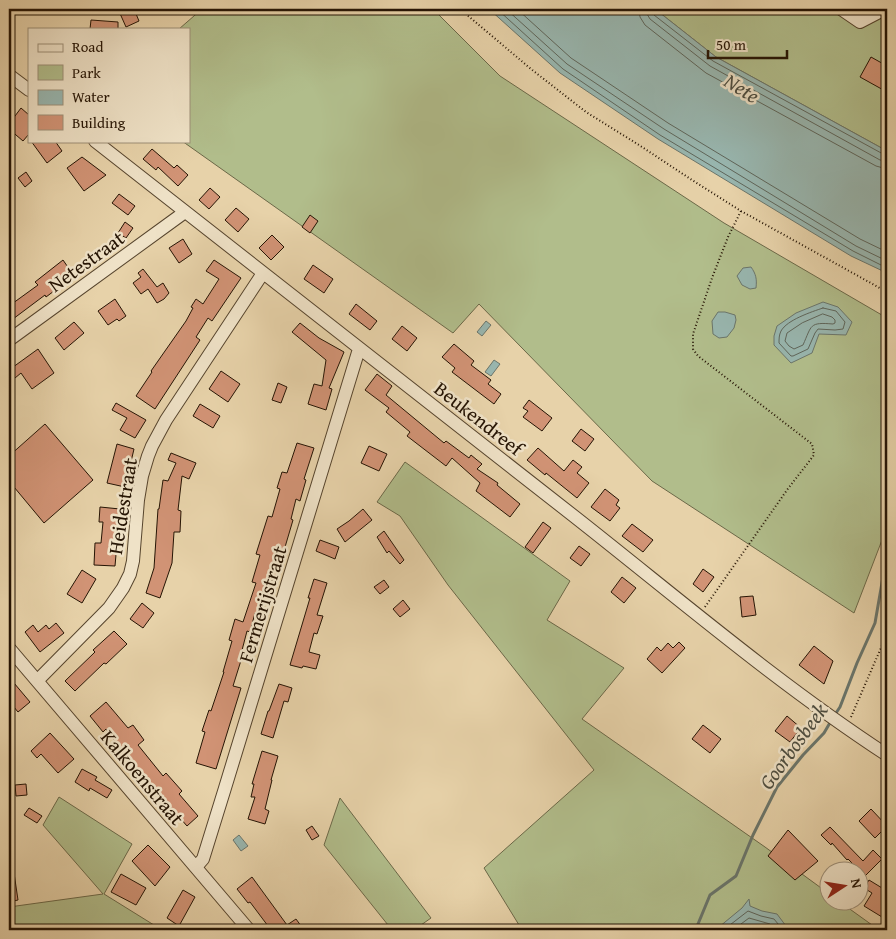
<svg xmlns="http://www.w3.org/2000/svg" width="896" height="939" viewBox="0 0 896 939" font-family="'Gentium Book Plus',serif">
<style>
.green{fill:#b1bd8b;stroke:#6b6848}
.water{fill:#98b6af;stroke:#6a756b}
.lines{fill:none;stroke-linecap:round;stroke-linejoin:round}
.shore{stroke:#5e655a;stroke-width:1}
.stream{stroke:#6a756b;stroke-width:3}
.building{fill:#d19375;stroke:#251404}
.minor-casing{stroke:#56442d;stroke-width:14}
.path{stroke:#251404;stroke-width:2;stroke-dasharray:1 2.5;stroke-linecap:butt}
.minor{stroke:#efe2c7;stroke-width:12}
.labels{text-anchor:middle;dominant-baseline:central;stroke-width:5;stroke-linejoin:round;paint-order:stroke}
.street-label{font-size:20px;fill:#251404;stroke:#efe2c7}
.water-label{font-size:21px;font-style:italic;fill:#4d4d40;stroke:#efe2c7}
</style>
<rect width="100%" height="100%" fill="#e7d2a9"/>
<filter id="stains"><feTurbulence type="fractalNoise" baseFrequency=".004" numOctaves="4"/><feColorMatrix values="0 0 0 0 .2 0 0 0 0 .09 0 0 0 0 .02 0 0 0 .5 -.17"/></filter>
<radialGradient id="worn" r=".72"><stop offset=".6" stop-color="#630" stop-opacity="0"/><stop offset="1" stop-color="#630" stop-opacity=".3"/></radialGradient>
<path class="green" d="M202,9H433L500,76L724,223L887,318V527L854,613L652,481L479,304L453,333L182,141H189V29H179Z
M655,9H887V151L716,57Z
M405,462L570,581L547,620L624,668L582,719L765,847L828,893V902H840L879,930H512L519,925L484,868L594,770L448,585L400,516L377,502Z
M59,797L132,844L104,894L162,930H9V907L103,894L43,825Z
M340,798L431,918L414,930H392L324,845Z"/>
<path class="water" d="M489,9H655L716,57L887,151V273L851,256L658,139L560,73Z
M751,267C756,274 757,279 756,288L750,289L742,285L737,276L743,268Z
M823,302L838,307L852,322L846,335L819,334L812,353L791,363L774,345V336L777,326L796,313Z
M718,312H725L735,315L736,320L734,328L727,337L719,338L713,334L712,321Z
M486,321L491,325L482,336L477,332Z
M494,360L500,364L491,376L485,372Z
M239,835L248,846L241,851L233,840Z
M749,899L750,906L762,911L777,914L789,930H722L719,927L742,908Z"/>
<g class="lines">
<path class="shore" d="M497,9L563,69L660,135L853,251L887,268
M506,9L567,64L664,129L856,246L887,261
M517,9L571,58L668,123L860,239L887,252
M639,9L640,17L645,25L706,73L876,166L887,169
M646,9L647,14L650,19L710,66L880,160L887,161
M652,9L654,15L713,61L883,154L887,155
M823,308L836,311L845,322L843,329L835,330L818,329L815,333L808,349L793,356H791L779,343C779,339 779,335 781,331C787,320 811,312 823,308Z
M823,314L832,317L835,320V323L833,324C809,322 812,325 803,345L794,349L789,346L785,341L787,333L802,323Z
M725,930L726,928L748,911L761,916L774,919L783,930
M733,930L749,918L770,924L775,930"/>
<path class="stream" d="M834,716L840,707L857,663L875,623L883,577L887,564
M694,930L698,924L710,895L736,876L753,835L777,787L803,755L824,733L831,721"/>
</g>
<path class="building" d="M118,9H134L139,21L126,27Z
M91,20L118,22V29H90Z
M871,57L887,66V92L860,77Z
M21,108L29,115V134L23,141L9,129V124Z
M31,141H55L62,151L47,163Z
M152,149L174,168L177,165L188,175L178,186L158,167L156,170L143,159Z
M82,157L106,175L84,191L67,168Z
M26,172L32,181L25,187L18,178Z
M210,188L220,197L209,209L199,200Z
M119,194L135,206L128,215L112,203Z
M236,208L249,219L238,232L225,220Z
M310,215L318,221L310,233L302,227Z
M125,222L133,228L126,238L118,233Z
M272,235L284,247L271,260L259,248Z
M183,239L192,254L179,263L169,248Z
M63,260L74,276L46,297L45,295L9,322V306L38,285L35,282Z
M214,260L241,278L212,321L208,318L196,337L200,340L155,409L136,396L152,372L151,371L186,321L193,308L191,307L196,299L203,304L219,279L206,271Z
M313,265L333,279L324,293L304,279Z
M143,269L157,287L163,283L169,293L164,299L157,303L148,289L141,294L133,283L141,277L138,273Z
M115,299L126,316L119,321L117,319L108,325L98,311Z
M356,304L377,321L370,330L349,314Z
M74,322L84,333L64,350L55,338Z
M300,323L319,338L344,352L329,388L332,389L326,410L308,404L314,384L322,386L326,360L292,332Z
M402,326L417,338L407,351L392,339Z
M454,344L474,361L471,365L491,380L488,384L501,394L494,404L452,372L455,368L442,357Z
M38,349L54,373L32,389L21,373L9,383V370Z
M221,371L240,384L228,402L209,389Z
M377,374L392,386L386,395L444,443L446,441L469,458L471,455L482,464L477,469L498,483L497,485L520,504L510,517L476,491L480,483L452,458L446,466L407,436L410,432L386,412L389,408L365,390Z
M278,383L287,387L281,403L272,400Z
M529,400L552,418L542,431L523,417L528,411L523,408Z
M116,403L146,420L135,438L120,430L127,418L112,410Z
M200,404L220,416L213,428L193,416Z
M45,424L93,480L44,523L9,481V456Z
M581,429L594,439L585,451L572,441Z
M297,443L314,448L304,479L306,480L300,501L296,499L291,519L293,520L275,581L266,579L262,594L267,596L261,615L255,613L250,632L247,631L241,654H243L233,686L241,688L216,769L196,763L205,732L202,731L209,710L211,711L224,672H223L232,641L229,640L235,619L243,622L256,583L252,582L260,555L256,554L268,516L272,517L280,489L277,488L282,472L287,473Z
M117,444L134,449L125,487L107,483Z
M369,446L387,454L379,471L361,463Z
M538,448L564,471L573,460L582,467L577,473L589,483L577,498L546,473L545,475L527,460Z
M171,453L196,463L189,479L182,476L178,510L181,511L180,532H174L172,563L160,598L146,593L154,568L158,509H159L163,480L168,481L176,463L168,460Z
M605,489L619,500L616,505L620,508L610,521L591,507Z
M100,507L120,509L115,566L94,565L95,543H101L103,522H99Z
M363,509L372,520L345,542L337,529L349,521Z
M543,522L551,528L533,553L525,547Z
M632,524L653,540L643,552L622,536Z
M384,531L404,560L400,564L389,551L387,553L377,537Z
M320,540L339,547L335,559L316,551Z
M579,546L590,554L581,566L570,558Z
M703,569L714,577L703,592L693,584Z
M82,570L96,579L82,603L67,594Z
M622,577L636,588L624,603L611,592Z
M314,579L327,583L317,615L323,616L317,634L314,633L309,652L320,655L316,669L303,666L302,668L290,665L310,598H308Z
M384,580L389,587L380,594L374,587Z
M753,596L756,615L742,617L740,597Z
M403,600L410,609L400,617L393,609Z
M142,603L154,613L143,628L130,619Z
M56,623L64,633L40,652L25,632L33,625L38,632L46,625L49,629Z
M114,631L127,644L106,664L104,663L75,691L65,681L95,652L93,650Z
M679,642L685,648L662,673L647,659L657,647L661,651L668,643L673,648Z
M814,646L833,661L824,684L799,665Z
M14,683L30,702L18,712L9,701V688Z
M279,684L292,688L288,702L284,701L273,738L261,734L268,711H269Z
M106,702L128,728L133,725L144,740L138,745L163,776L166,773L182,791L179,794L198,816L187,826L146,779L145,780L131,765L132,764L106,729L103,732L90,716Z
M787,716L801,728L790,742L775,731Z
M703,725L721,739L710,753L692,739Z
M50,733L74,759L58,773L41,754L37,758L31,751Z
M262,751L278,756L271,780H272L265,809L269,811L265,824L248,819L255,797H251L254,784H252Z
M82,769L97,777L95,780L112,790L107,798L90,788L89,791L75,782Z
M26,784L27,795L16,796L15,785Z
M29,808L42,816L37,823L24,815Z
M871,809L887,826L875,838L859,821Z
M312,826L319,836L312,840L306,830Z
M830,827L863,861L873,850L882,859L865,876L848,859L847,860L832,843L831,845L821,835Z
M788,830L818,861L795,880L768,856Z
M148,845L170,867L155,886L132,861Z
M14,873L18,900L9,902V874Z
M121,874L146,888L136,905L111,892Z
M252,877L287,925L296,919L304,930H271L250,902L248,903L237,889Z
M869,880L887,891V901L884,906L887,908V910L882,917L864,906L872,893L864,888Z
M183,890L195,897L179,926L167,918Z"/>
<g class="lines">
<defs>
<path id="minor" d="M841,9L860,22L885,9
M9,75L29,90
M95,141C255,267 415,392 575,517C678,598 777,683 887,755
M9,340L185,212
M9,648L249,930
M37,681L109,608L123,588L130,574L133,561L138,500L142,476L148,456L152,446L166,420L263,273
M196,867L203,859L225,788L359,349"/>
</defs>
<use href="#minor" class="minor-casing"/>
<path class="path" d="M460,9L531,69L586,112L639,145L692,180L741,211L887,292
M705,607L787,490L814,455L812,444L698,356L693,349V334L712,278L728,237L741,211
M851,717L887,634"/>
<use href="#minor" class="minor"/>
</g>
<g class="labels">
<g class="street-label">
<text transform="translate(86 261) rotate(-36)">Netestraat</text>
<text transform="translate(479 418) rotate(38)">Beukendreef</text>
<text transform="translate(122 506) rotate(-81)">Heidestraat</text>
<text transform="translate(262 604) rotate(-73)">Fermerijstraat</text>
<text transform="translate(143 777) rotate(50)">Kalkoenstraat</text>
</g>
<g class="water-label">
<text transform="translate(742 88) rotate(32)">Nete</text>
<text transform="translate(793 746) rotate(-54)">Goorbosbeek</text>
</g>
</g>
<rect width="896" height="939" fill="none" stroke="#e7d2a9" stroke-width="30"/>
<rect x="10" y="10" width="876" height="919" fill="none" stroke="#251404" stroke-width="2.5"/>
<rect x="15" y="15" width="866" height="909" fill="none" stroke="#251404"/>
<rect x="28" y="28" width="162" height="115" fill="#efe2c7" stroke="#9e9079"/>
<rect x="38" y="44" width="25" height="8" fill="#efe2c7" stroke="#9e9079"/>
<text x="72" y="52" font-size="15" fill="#251404">Road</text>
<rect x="38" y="65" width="25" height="15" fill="#b1bd8b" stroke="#9e9079"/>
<text x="72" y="78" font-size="15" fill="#251404">Park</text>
<rect x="38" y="90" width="25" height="15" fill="#98b6af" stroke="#9e9079"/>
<text x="72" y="102" font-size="15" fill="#251404">Water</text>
<rect x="38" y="115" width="25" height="15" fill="#d19375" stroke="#9e9079"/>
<text x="72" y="128" font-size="15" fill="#251404">Building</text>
<g transform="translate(844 886) rotate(78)"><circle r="24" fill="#efe2c7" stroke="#9e9079"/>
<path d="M0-4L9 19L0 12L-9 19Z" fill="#8f2418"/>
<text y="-8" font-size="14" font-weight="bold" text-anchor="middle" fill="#251404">N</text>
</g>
<path d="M708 50v8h79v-8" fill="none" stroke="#251404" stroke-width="2.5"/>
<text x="716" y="50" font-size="15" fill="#251404" stroke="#efe2c7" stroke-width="4" paint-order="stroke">50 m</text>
<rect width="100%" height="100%" filter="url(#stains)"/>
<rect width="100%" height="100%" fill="url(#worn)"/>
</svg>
